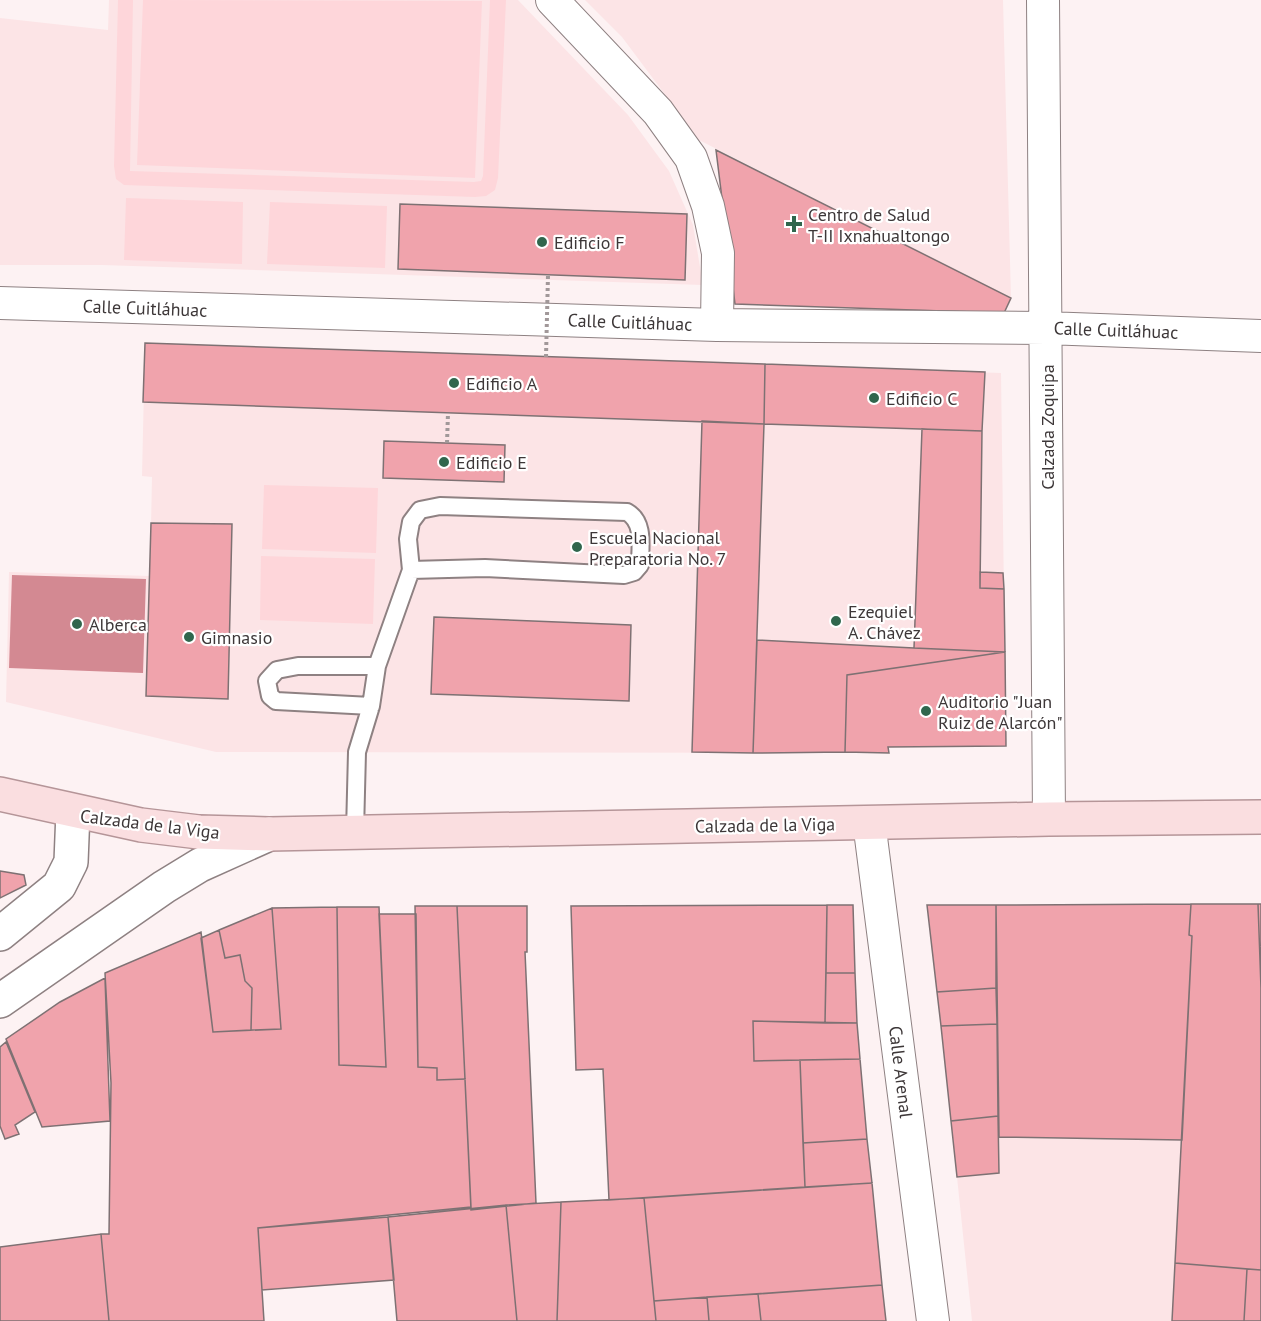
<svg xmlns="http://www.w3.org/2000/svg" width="1261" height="1321" viewBox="0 0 1261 1321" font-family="'PT Sans',sans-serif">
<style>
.built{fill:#fce4e6}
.green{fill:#fed6da}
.water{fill:#d38992}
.building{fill:#f0a3ac;stroke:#7e7173;stroke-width:1.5}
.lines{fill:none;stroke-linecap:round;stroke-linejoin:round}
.lane-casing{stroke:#8e8182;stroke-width:20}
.street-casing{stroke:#8e8182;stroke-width:34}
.secondary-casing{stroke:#8e8182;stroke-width:36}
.primary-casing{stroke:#b59598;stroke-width:36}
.path{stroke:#a19899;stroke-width:4;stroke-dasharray:3 3;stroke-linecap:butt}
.lane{stroke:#fff;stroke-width:16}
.street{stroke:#fff;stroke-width:32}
.secondary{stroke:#fff;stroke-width:33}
.primary{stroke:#fadee0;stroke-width:33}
.path-bridge{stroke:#a19899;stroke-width:4;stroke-dasharray:3 3;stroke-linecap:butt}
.poi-dot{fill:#30664d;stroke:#fff;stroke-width:2}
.labels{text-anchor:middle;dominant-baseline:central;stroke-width:4.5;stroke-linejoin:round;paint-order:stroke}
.poi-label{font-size:18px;fill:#3d3738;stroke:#fff;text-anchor:start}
.street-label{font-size:18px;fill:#3d3738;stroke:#fff}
</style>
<rect width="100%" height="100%" fill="#fdf2f3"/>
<path class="built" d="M109,0H518L628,115L669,171L693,225L703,285L102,265H0V18L108,30Z
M585,0H1003L1011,298L699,140L622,37Z
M145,343L1001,373L1006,746L888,747L889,753L216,752L6,702L9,572L150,576L152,477L142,476Z
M999,1137L1182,1140L1172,1321H972L957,1177L999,1173Z"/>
<path class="green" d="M118,0H133L130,171L474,182L481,181L483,176L490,0H506L498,178L495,190L486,196L475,197L124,185L116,179L114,166Z
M143,0L482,1L475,178L137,165Z
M126,198L243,202L242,264L124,260Z
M270,202L387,206L385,268L267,264Z
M264,485L378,488L376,553L262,549Z
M261,556L375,559L373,624L260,620Z"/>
<path class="water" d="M12,575L146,579L143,673L9,668Z"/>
<path class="building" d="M716,150L1011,298L1004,313L735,304Z
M400,204L687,214L685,280L398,269Z
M145,343L765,364L764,424L143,402Z
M765,364L985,372L982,431L764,424Z
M702,421L764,424L753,753L692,752Z
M922,429L982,431L980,588L1004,589L1005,652L914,648Z
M384,441L505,445L504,482L383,478Z
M151,523L232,524L228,699L146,696Z
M980,572L1003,573L1004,589L980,588Z
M434,617L631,625L629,701L431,694Z
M757,640L914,648L1005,652L847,675L845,752L753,753Z
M1005,652L1006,746L888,747L889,753L845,752L847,675Z
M0,871L24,875L26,885L0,898Z
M1191,904L1189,935L1192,936L1182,1140L999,1137L996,905Z
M1191,904H1258L1261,988V1270L1175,1263L1192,936L1189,935Z
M1258,904H1261V988Z
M827,905L825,1023L753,1021L754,1061L800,1060L805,1187L609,1200L603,1069L576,1070L571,906Z
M827,905H853L855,973H826Z
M927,905H996V988L937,992Z
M415,906H457L465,1079L437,1080V1068L418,1067Z
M457,906H527V952H525L536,1203L471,1210Z
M337,907L339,1065L386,1067L379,914H416L418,1067L437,1068V1080L465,1079L471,1207L258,1228L264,1321H109L101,1234H109L111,1083L105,973L201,932L213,1032L281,1029L272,908Z
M337,907H379L386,1067L339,1065Z
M272,908L281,1029L251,1030L252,988L245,981L240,955L225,958L219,930Z
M219,930L225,958L240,955L245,981L252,988L251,1030L213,1032L201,938Z
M826,973H855L857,1023H825Z
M105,978L110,1121L42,1127L6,1039L60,1002Z
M996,988L997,1024L941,1026L937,992Z
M753,1021L857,1023L860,1059L754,1061Z
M997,1024L998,1116L951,1121L941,1026Z
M6,1042L35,1112L15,1125L19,1134L5,1139L0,1126V1047Z
M860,1059L867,1139L803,1143L800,1060Z
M998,1116L999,1173L957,1177L951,1121Z
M867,1139L872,1183L805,1187L803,1143Z
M872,1183L882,1285L654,1301L644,1198Z
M644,1198L656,1321H557L561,1202Z
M561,1202L557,1321H517L506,1205Z
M506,1205L517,1321H397L388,1217Z
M388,1217L394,1280L262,1290L258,1228Z
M101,1234L109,1321H0V1247Z
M1175,1263L1247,1269L1244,1321H1172Z
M1247,1269L1261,1270V1321H1244Z
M882,1285L886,1321H761L758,1294Z
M758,1294L761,1321H709L707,1297Z
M707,1297L709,1321H656L654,1301Z"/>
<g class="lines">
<defs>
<path id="lane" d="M371,706L276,701L270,696L267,681L277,670L298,666H377
M355,832L357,752L371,706L377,666L411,570L408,539L411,522L420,510L440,506L627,512C645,522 640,547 640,565L634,572L624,575L485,568L411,570"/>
<path id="street" d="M552,0L658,112L691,158L708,206L718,253L717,325
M1043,0L1049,819
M0,303L717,325L1046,328L1261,336
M869,822L933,1321"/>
<path id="secondary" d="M0,934L59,886L71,862L73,812
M0,1001L164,887L200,865L269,834"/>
<path id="primary" d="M0,794L141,825L199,832L269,834L1049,819L1261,817"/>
</defs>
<use href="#lane" class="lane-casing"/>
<use href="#street" class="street-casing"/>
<use href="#secondary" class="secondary-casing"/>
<use href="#primary" class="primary-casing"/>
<path class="path" d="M447,443L448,413"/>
<use href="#lane" class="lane"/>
<use href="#street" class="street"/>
<use href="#secondary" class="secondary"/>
<use href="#primary" class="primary"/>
<path class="path-bridge" d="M546,357L548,275"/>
</g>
<g class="poi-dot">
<path d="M791 215h6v6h6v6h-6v6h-6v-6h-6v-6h6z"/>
<circle cx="542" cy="242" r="6"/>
<circle cx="454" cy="383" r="6"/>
<circle cx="874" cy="398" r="6"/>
<circle cx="444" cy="462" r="6"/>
<circle cx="577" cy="547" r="6"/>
<circle cx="836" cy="621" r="6"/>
<circle cx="77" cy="624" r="6"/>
<circle cx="189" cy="637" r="6"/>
<circle cx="926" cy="711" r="6"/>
</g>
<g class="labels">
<g class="poi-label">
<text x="808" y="214">Centro de Salud<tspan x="808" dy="21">T-II Ixnahualtongo</tspan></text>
<text x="554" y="242">Edificio F</text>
<text x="466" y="383">Edificio A</text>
<text x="886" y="398">Edificio C</text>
<text x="456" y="462">Edificio E</text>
<text x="589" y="537">Escuela Nacional<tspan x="589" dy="21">Preparatoria No. 7</tspan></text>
<text x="848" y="611">Ezequiel<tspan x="848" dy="21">A. Chávez</tspan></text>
<text x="89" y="624">Alberca</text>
<text x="201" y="637">Gimnasio</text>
<text x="938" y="701">Auditorio "Juan<tspan x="938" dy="21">Ruiz de Alarcón"</tspan></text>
</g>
<g class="street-label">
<text transform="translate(145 308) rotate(2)">Calle Cuitláhuac</text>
<text transform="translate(630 322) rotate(2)">Calle Cuitláhuac</text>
<text transform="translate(1116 330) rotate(2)">Calle Cuitláhuac</text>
<text transform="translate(1047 427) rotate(-90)">Calzada Zoquipa</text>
<text transform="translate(150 824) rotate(7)">Calzada de la Viga</text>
<text transform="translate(765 825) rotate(-1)">Calzada de la Viga</text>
<text transform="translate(901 1072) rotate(83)">Calle Arenal</text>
</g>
</g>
</svg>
